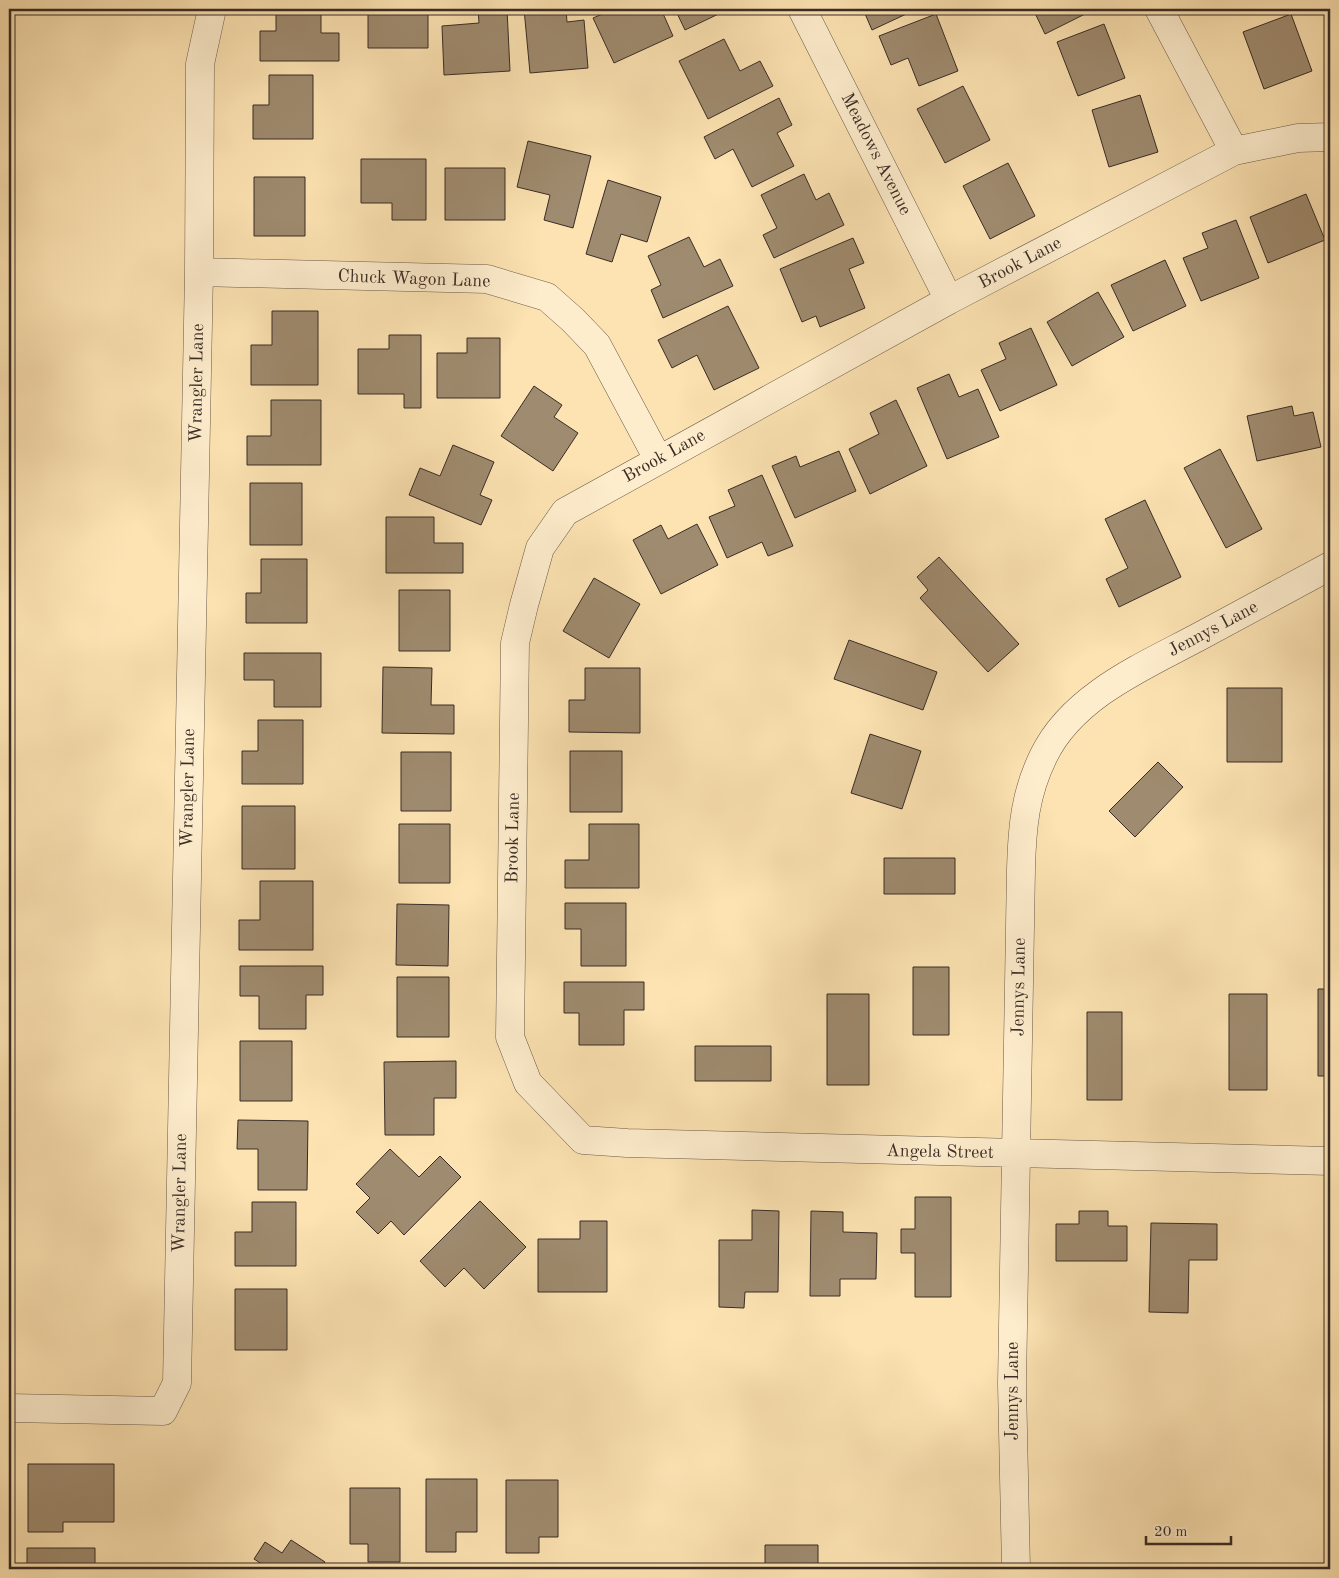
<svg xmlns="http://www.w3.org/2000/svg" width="1339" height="1578" viewBox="0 0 1339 1578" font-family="'Old Standard TT',serif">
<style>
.building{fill:#9f8b6f;stroke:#392c26}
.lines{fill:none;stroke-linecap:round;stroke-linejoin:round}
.minor-casing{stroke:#6a5a49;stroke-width:29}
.minor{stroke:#feedcd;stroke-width:28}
.labels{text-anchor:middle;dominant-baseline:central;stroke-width:4.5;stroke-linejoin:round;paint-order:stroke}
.street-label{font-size:18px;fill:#392c26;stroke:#feedcd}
</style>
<rect width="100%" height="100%" fill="#fde3b2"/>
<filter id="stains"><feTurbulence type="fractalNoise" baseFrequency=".004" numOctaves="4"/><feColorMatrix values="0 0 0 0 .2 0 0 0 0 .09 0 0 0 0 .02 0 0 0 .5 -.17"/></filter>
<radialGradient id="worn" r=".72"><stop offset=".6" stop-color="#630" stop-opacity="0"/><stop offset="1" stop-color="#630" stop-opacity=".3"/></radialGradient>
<path class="building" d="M276,9H321V33H339V61H260V31H276Z
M368,9H428V48H368Z
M478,9H507L510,71L444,75L442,26L479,23Z
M524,9H566L567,22L584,20L588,68L530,73Z
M614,9H661L673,36L614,63L593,18Z
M675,9H729L685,30Z
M863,9H917L872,30Z
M1033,9H1090L1091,11L1045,34Z
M936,14L958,71L919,86L908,58L891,65L879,36Z
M1291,14L1312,71L1264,89L1243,32Z
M1104,24L1125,78L1078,96L1057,42Z
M724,39L740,71L760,61L773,86L708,119L679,61Z
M269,75H313V139H253V105H269Z
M963,86L990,140L945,163L917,109Z
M1140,95L1158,152L1109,167L1092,110Z
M779,98L792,125L777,133L794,166L752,187L733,149L715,159L704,137Z
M528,141L591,156L573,228L544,220L550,195L517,187Z
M361,159H426V220H392V203H361Z
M1008,163L1035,216L990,239L963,186Z
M445,168H505V220H445Z
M804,174L816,200L829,193L844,225L774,258L763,235L777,228L761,195Z
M254,177H305V236H254Z
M608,180L661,197L647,242L621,234L612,262L586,254Z
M1306,194L1325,240L1268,263L1250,217Z
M1236,220L1259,278L1201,301L1183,258L1208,248L1202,233Z
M689,237L704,267L720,259L733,286L663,318L651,290L661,285L648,256Z
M853,238L864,263L849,269L865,308L820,327L816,316L802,322L780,269Z
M1165,260L1186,306L1133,331L1111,285Z
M1098,292L1124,337L1072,366L1047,322Z
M728,306L759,368L714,390L697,355L672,368L658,340Z
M272,311H318V385H251V345H272Z
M1031,328L1057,385L1000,411L981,370L1006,359L999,343Z
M389,335H421V408H404V394H358V349H389Z
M467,338H500V398H437V353H467Z
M949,374L959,397L978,389L999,437L947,459L917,388Z
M534,386L562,405L554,417L578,433L553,471L501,436Z
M271,400H321V465H247V436H271Z
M896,400L927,466L870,494L849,449L879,434L870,413Z
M1292,406L1294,416L1313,412L1321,447L1257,461L1247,416Z
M453,445L494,462L480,495L492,500L481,525L409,495L420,468L440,476Z
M1220,449L1262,529L1226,548L1184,468Z
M839,451L856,491L795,518L772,466L796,456L800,467Z
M762,475L793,546L768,556L762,542L727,558L709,517L735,506L728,490Z
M250,483H302V545H250Z
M1145,500L1181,577L1119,607L1106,579L1128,568L1105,519Z
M386,517H434V543H463V573H386Z
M697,524L718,565L661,594L633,540L661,525L668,539Z
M939,557L1019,644L988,672L920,598L928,590L917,577Z
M261,559H307V623H246V593H261Z
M594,578L640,604L609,658L563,631Z
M399,590H450V651H399Z
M849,640L937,672L923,710L834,679Z
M244,653H321V707H274V680H244Z
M383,667L432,668L431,705H454V734L382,733Z
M585,668H640V733L569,732V700H585Z
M1227,688H1282V762H1227Z
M258,720H303V784H242V751H258Z
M870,734L921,751L902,809L851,793Z
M570,751H622V812H570Z
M401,752H451V811H401Z
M1158,762L1183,787L1135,837L1109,811Z
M242,806H295V869H242Z
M399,824H450V883H399Z
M589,824H639V888H565V860H589Z
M884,858H955V894H884Z
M260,881H313V950H239V920H260Z
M565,903H626V966H581V929H565Z
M397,904L449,905L448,966L396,965Z
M240,966H323V995H306V1029H259V996H240Z
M913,967H949V1035H913Z
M397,977H449V1037H397Z
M564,982H644V1010H624V1045H579V1013H564Z
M1318,989H1330V1076H1318Z
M827,994H869V1085H827Z
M1229,994H1267V1090H1229Z
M1087,1012H1122V1100H1087Z
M240,1041H292V1101H240Z
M695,1046H771V1081H695Z
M456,1061V1098H434V1135H385L384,1062Z
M238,1120L308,1121L307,1190H258V1149H237Z
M390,1149L419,1177L440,1156L461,1177L404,1235L391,1221L378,1234L356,1212L370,1198L356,1184Z
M915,1197H951V1297H915V1253H901V1229H915Z
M480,1201L526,1247L484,1289L464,1268L445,1287L420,1261Z
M252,1202H296V1266H235V1232H252Z
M752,1210L779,1211L778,1292H745L744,1308L719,1307V1240H752Z
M811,1211L843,1212V1232L877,1233L876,1279H840V1296H810Z
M1079,1211H1108V1226H1127V1261H1056V1224H1079Z
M580,1221H607V1292H538V1239H580Z
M1151,1223L1217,1224V1260H1189L1188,1313L1149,1312Z
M235,1289H287V1350H235Z
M28,1464H114V1522H63V1532H28Z
M426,1479H477V1532H456V1552H426Z
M506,1480H558V1537H539V1553H506Z
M350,1488H400V1562H368V1544H350Z
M291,1540L325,1562L320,1569H267L268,1568L254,1559L265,1542L282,1553Z
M765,1545H818V1569H765Z
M27,1548H95V1569H27Z"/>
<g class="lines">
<defs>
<path id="minor" d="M802,9L949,300
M1159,9L1234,151
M1330,137L1298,138L1234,151L949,300L565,512L540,548L524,605L515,643L510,1037L528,1083L583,1140L627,1143L1330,1161
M199,272L487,279L547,297L573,320L597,345L658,459
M9,1408L163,1411L177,1383L199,272L200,64L212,9
M1016,1569L1012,1384L1021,869C1022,828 1025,793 1044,755C1074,694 1147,665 1204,634C1246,611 1288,589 1330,566"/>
</defs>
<use href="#minor" class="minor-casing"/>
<use href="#minor" class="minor"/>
</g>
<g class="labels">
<g class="street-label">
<text transform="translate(876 154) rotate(63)">Meadows Avenue</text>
<text transform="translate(1020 263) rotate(-28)">Brook Lane</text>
<text transform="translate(414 279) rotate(2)">Chuck Wagon Lane</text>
<text transform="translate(197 383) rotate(-89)">Wrangler Lane</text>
<text transform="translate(664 456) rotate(-29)">Brook Lane</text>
<text transform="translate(1213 629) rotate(-28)">Jennys Lane</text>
<text transform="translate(188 788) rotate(-89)">Wrangler Lane</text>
<text transform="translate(513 838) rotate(-89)">Brook Lane</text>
<text transform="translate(1019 987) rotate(-89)">Jennys Lane</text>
<text transform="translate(940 1152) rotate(1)">Angela Street</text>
<text transform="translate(180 1193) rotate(-89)">Wrangler Lane</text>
<text transform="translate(1013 1391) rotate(-90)">Jennys Lane</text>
</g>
</g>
<rect width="1339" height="1578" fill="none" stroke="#fde3b2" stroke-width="30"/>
<rect x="10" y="10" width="1319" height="1558" fill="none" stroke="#392c26" stroke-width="2.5"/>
<rect x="15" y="15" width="1309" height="1548" fill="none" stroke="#392c26"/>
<path d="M1146 1536v8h85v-8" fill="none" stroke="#392c26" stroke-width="2.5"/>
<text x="1154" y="1536" font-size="15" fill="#392c26" stroke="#feedcd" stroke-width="4" paint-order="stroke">20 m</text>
<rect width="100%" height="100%" filter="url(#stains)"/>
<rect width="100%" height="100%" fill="url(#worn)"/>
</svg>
